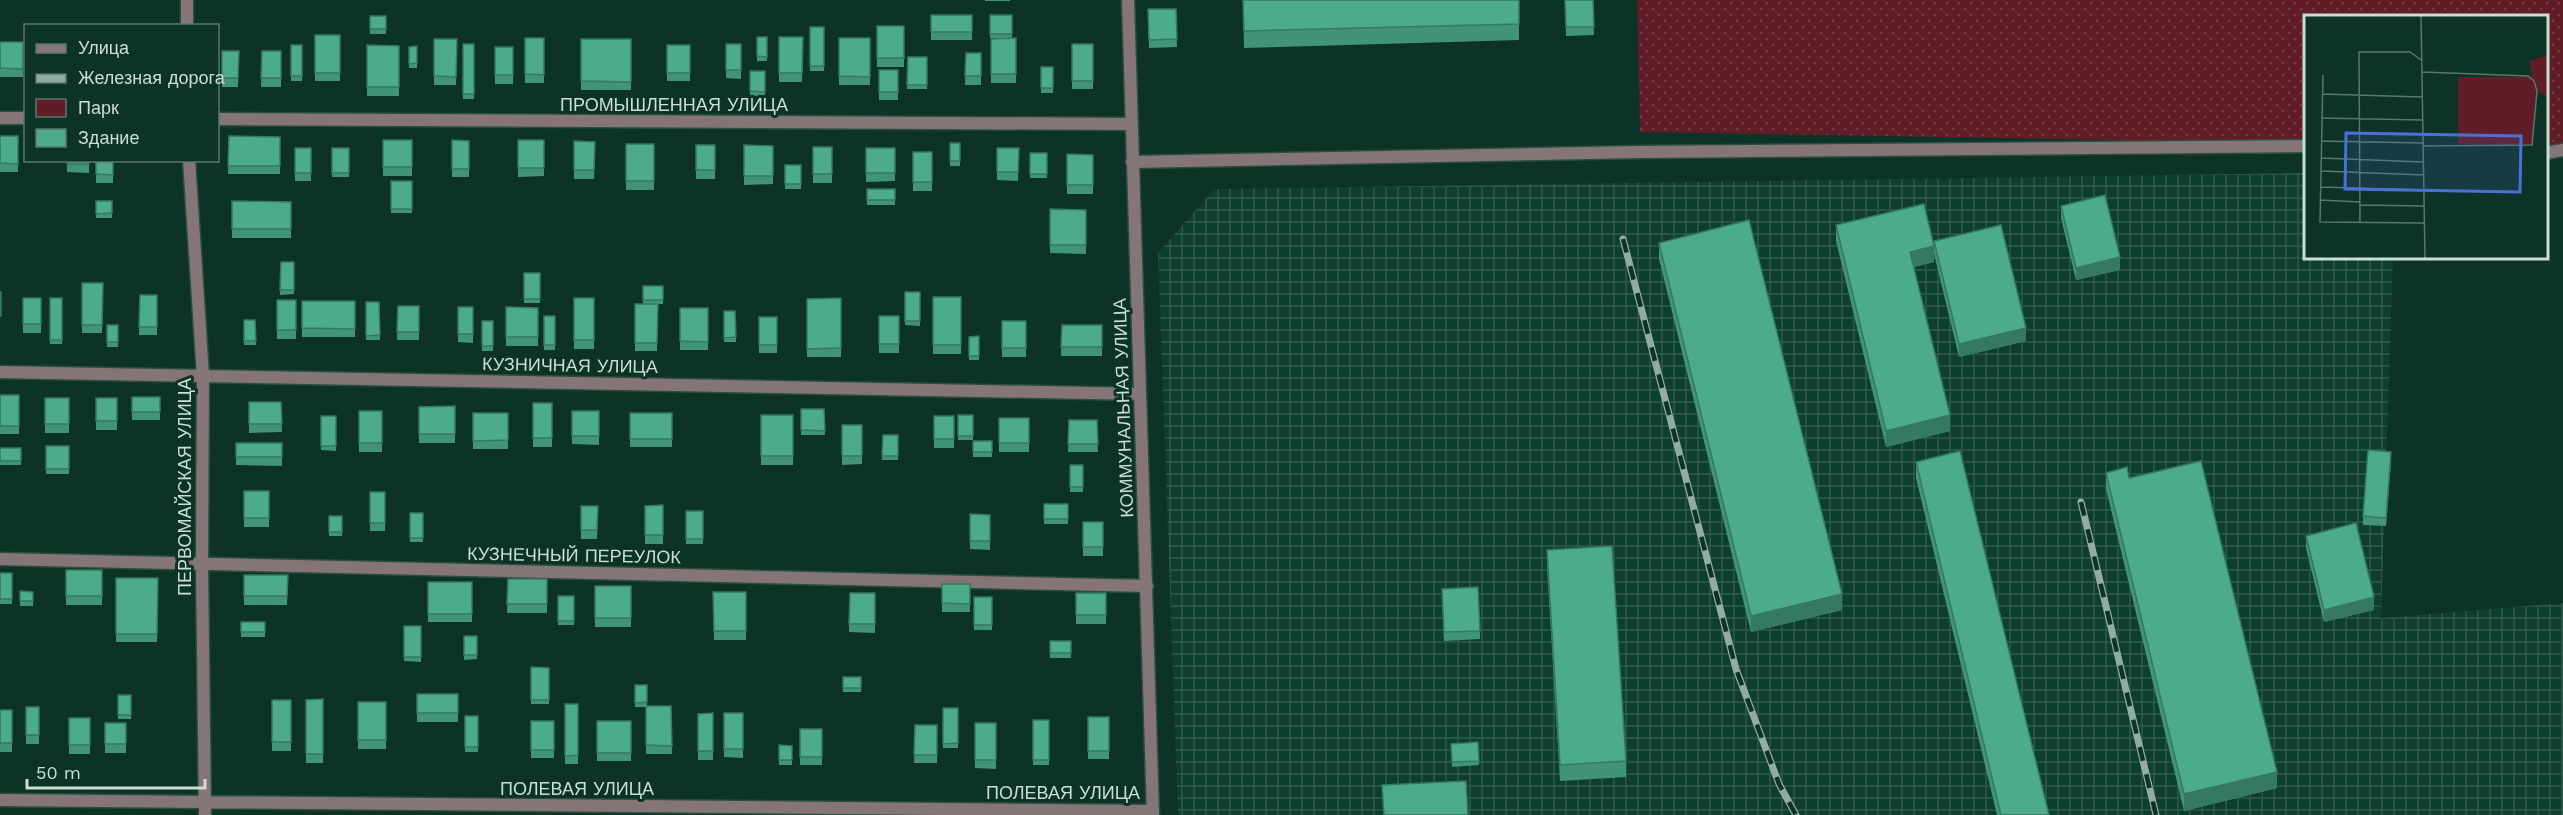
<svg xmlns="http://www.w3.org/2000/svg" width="2563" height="815" viewBox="0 0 2563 815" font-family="'Work Sans',sans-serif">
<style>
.industrial{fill:url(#industrial-grid)}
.green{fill:url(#green-dots)}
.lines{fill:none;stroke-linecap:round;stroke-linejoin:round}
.minor-casing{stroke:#2b4e43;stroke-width:15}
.tertiary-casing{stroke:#2b4e43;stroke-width:15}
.minor{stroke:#867576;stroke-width:12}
.tertiary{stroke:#867576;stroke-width:12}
.rail-casing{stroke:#93aca3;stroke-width:7}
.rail{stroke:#0d3227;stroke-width:4.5;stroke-dasharray:14;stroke-linecap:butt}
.wall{fill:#419379}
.shaded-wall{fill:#357863}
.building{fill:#4cab8d;stroke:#357863;stroke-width:1.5}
.labels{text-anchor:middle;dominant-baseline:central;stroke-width:6;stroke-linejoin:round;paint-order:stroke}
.street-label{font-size:18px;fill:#caded6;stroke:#0d3227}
.inset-road{fill:none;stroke:#59776d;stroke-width:1.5}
.view{fill:#4872d8;fill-opacity:0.15;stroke:#4872d8;stroke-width:3}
.inset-edge{fill:none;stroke:#caded6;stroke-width:3}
</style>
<defs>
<pattern id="industrial-grid" width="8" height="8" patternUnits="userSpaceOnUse" patternTransform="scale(1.5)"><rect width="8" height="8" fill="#0d3e30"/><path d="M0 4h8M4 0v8" fill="none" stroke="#2f594d"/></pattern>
<pattern id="green-dots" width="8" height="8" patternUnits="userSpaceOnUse" patternTransform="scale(1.5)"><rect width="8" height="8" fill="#601d27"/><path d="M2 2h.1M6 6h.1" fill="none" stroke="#753d46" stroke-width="1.8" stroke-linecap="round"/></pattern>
</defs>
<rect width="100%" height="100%" fill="#0d3227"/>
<path class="industrial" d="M2305,173V258H2393L2381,618L2563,603V815H1178L1158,253L1214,189Z"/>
<path class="green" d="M1637,0H2563V150L2547,153L2546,16H2305V143L1640,132Z"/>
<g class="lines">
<defs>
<path id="minor" d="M187,26V0
M0,118H26
M218,119L1131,124
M2546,153L2563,150
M189,160L203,376L202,564L205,815
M1132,162L1638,152L2305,146
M0,372L1140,394
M0,559L1147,586
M0,800L1153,811"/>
<path id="tertiary" d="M1128,0L1153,815"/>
</defs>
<use href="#minor" class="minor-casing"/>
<use href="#tertiary" class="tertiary-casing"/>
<use href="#minor" class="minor"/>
<use href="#tertiary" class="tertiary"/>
<defs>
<path id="rail" d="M1623,239L1736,669L1779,784L1796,815
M2081,502L2156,815"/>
</defs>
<use href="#rail" class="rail-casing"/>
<use href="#rail" class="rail"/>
</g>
<path class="wall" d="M985,0H1010V1H985Z
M1243,0H1519V40L1244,48Z
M1565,0H1593L1594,35L1566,36Z
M1148,9H1176L1177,47L1149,48Z
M931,15H972V40H931Z
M990,15H1012V38H990Z
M370,16H386V34H370Z
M877,26H904V67H877Z
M810,27H824V71H810Z
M315,35H340V81H315Z
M757,37H767V61H757Z
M779,37H803L802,82H779Z
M525,38H544V83H525Z
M839,38H870V85H839Z
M1016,38V83H991V39Z
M434,39H457L456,85H434Z
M581,39H631V90H581Z
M0,42H23V77H0Z
M463,44H474V99H463Z
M726,44H741V79L726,78Z
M1072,44H1093V89H1072Z
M291,45H302V81H291Z
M367,45L399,46V96H367Z
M667,45H690V81H667Z
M417,46V68H409V47Z
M495,47H513V84H495Z
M222,51H239L238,87H222Z
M262,51H281V87H261Z
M966,53H981V85H965Z
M908,57H927V89H907Z
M1041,67H1053V93H1041Z
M879,70H898V100H879Z
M750,71H765V96H750Z
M0,136H18V172H0Z
M229,136L280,137V174H228Z
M383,140H412V176H383Z
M452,140L469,141V177H452Z
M518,140H544V176L518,177Z
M574,141L595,142L594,179H574Z
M950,143H960V166H950Z
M626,144H654V190H626Z
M696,145H715V179H696Z
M744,145L773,146V184L744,185Z
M813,147H832V183H813Z
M295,148H311V181H295Z
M332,148H349V177H332Z
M866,148H895V181L866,182Z
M997,148H1019L1018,181L997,180Z
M913,152H932V191H913Z
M1030,153H1047V178H1030Z
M1067,154L1093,155V194H1067Z
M67,160H89V173L67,172Z
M96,160H113V183H96Z
M785,165H801V189H785Z
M391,181H412V213H391Z
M867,189H895V205H867Z
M96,201H112V218H96Z
M232,201L291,202V238H232Z
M2061,206L2120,270L2076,280L2061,218Z
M1050,209L1086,210V254L1050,253Z
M1836,225L1934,245V241L2026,341L1959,357L1934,254V262L1914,267L1950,431L1886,447L1836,241Z
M1659,243L1842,610L1751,632L1659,259Z
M281,262H294V294L280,295Z
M524,273H540V303H524Z
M82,283H103L102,333H82Z
M643,286H663V304H658L657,351H635V304H643Z
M905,292H920V326L905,325Z
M140,295H157V335H139Z
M933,297H961V354H933Z
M23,298H41V333H23Z
M50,298H62V344H50Z
M574,298H594V349H574Z
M841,298V357H807V299Z
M277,300H296V339H277Z
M302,301H355V337H302Z
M366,302H379L380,340H366Z
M398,306H419V340H397Z
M458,307H473V343L458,342Z
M506,307L538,308V346H506Z
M680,308H708V350H680Z
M724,311H735L736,342H724Z
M544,316H555V350H544Z
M879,316H899V353H879Z
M759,317H777V353H759Z
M244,320H255L256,345H244Z
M482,321H493V351H482Z
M1002,321H1026V357H1002Z
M107,325H118V347H107Z
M1062,325H1102V356H1061Z
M979,336V360H969V337Z
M0,395H19V434H0Z
M132,397H160V420H132Z
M45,398H69V433H45Z
M96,398H117V430H96Z
M249,402H281L282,432L249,433Z
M533,403H552V447H533Z
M455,406V443H419V407Z
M801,409H824L825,435H801Z
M359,411H382V452H359Z
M572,411H599V445L572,444Z
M473,413H508V449H473Z
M630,413H672V447H630Z
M761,415H793V465H761Z
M958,415H973V440H958Z
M321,416H336V451L321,450Z
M934,416H954V448H934Z
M999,418H1029V452H999Z
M1069,420H1097L1098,452H1068Z
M842,425H862V464L842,465Z
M883,435H898V460H882Z
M973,441H992V457H973Z
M236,443H282V466L236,465Z
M46,446H69V474H46Z
M0,448H21V465H0Z
M2391,461L2386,526L2363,525V516Z
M1916,462L2049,815H1997L1916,478Z
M1070,465H1083V492H1070Z
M2106,473L2129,478L2277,788L2184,811L2106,489Z
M244,491H269V527H244Z
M370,492H385V531H370Z
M1044,504H1068V524H1044Z
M663,505V544H645V506Z
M581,506H598L597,539H581Z
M686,511H703V544H686Z
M410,513H423V542H410Z
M970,514L990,515V550L970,549Z
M329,516H342V536H329Z
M1083,522H1103V556H1083Z
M2306,536L2374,610L2324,622L2306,548Z
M1547,550L1626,761V777L1560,781L1547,566Z
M66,570H102V605H66Z
M0,573H12V604H0Z
M244,575H288L287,605H244Z
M116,578H158L157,642H116Z
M508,579H547V613H507Z
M428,582H472V622H428Z
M942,584H970V612H942Z
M595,586H631V627H595Z
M20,591L33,592V606H20Z
M713,592H746V640H714Z
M850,593H875V633L849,632Z
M1076,593H1106V624H1076Z
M558,596H574V625H558Z
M974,597H992V630H974Z
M1442,597L1480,631V639L1444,641Z
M241,622H265V637H241Z
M404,626H421V662L404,661Z
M464,636H477V659L464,660Z
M1050,641H1071V658H1050Z
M531,667L549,668V704H531Z
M843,677H861V692H843Z
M635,685H647V706H671L672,754H646V707H635Z
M417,694H458V722H417Z
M118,695H131V719H118Z
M323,699V763H306V700Z
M272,700H291V751H272Z
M358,702H386V749H358Z
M565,704H578V764H565Z
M26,707H39V744H26Z
M943,708H958V748H943Z
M0,710H12V752H0Z
M713,713V760H698V714Z
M724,713H743V758L724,757Z
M465,716H478V752H465Z
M1088,717H1109V759H1088Z
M69,718H90V754H69Z
M1033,720H1049V765H1033Z
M531,721H554V758H531Z
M597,721H631V761H597Z
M105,723H126V753H105Z
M975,723H996V769L975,768Z
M915,725H937V763H914Z
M800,729H822V765H800Z
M1478,742L1479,765L1452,767L1451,744Z
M779,745L792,746V765H779Z"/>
<path class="shaded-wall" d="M1934,246V262L1910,268V252Z
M2120,257V270L2076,280V268Z
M2026,328V341L1959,357V344Z
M1950,415V431L1886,447V431Z
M2391,452V461L2386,526V518Z
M1842,594V610L1751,632V616Z
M2374,597V610L2324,622V610Z
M2277,772V788L2184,811V794Z"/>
<path class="building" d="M1243,0H1519V24L1244,31Z
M1565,0H1593L1594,27H1566Z
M1148,9H1176L1177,39L1149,40Z
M931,15H972V32H931Z
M990,15H1012V34H990Z
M370,16H386V29H370Z
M877,26H904V58H877Z
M810,27H824V66H810Z
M315,35H340V73H315Z
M757,37H767V57L757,56Z
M779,37H803L802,73H779Z
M525,38H544V75L525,74Z
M839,38H870V77L839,76Z
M1016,38V74H991V39Z
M434,39H457L456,77L434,76Z
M581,39H631V82L581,81Z
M0,42H23V69L0,68Z
M463,44H474V94H463Z
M726,44H741V70H726Z
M1072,44H1093V81H1072Z
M291,45H302V76H291Z
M367,45L399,46V87H367Z
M667,45H690V73H667Z
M417,46V63L409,64V47Z
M495,47H513V75H495Z
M222,51H239L238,78H222Z
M262,51H281V78H261Z
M966,53H981V76H965Z
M908,57H927V85H907Z
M1041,67H1053V88H1041Z
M879,70H898V92H879Z
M750,71H765V92L750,91Z
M0,136H18V164L0,163Z
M229,136L280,137V166H228Z
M383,140H412V167H383Z
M452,140L469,141V169H452Z
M518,140H544V168H518Z
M574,141L595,142L594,170H574Z
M950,143H960V161H950Z
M626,144H654V181H626Z
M696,145H715V170H696Z
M744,145L773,146V176H744Z
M813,147H832V174H813Z
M295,148H311V173H295Z
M332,148H349V173H332Z
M866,148H895V173H866Z
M997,148H1019L1018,172H997Z
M913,152H932V182H913Z
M1030,153H1047V174H1030Z
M1067,154L1093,155V185H1067Z
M67,160H89V164H67Z
M96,160H113V175L96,174Z
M785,165H801V184H785Z
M391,181H412V209H391Z
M867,189H895V200H867Z
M2105,195L2120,257L2076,268L2061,206Z
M96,201H112V213L96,214Z
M232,201L291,202V229H232Z
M1924,204L1934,246L1910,252L1950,415L1886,431L1836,225Z
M1050,209L1086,210V245H1050Z
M1749,220L1842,594L1751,616L1659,243Z
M2001,225L2026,328L1959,344L1934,241Z
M281,262H294V290H280Z
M524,273H540V299H524Z
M82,283H103L102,325H82Z
M643,286H663V300H643Z
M0,292H1V316H0Z
M905,292H920V321H905Z
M140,295H157V327H139Z
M933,297H961V345H933Z
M23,298H41V324H23Z
M50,298H62V340H50Z
M574,298H594V340H574Z
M841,298V348L807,349V299Z
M277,300H296V330H277Z
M302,301H355V329L302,328Z
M366,302H379L380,335L366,336Z
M635,304H658L657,343H635Z
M398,306H419V332H397Z
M458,307H473V334H458Z
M506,307L538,308V337H506Z
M680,308H708V342L680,341Z
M724,311H735L736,337L724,338Z
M544,316H555V345H544Z
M879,316H899V344H879Z
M759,317H777V345H759Z
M244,320H255L256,341H244Z
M482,321H493V346H482Z
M1002,321H1026V348H1002Z
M107,325H118V342H107Z
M1062,325H1102V347H1061Z
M979,336V356H969V337Z
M0,395H19V426H0Z
M132,397H160V412H132Z
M45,398H69V424H45Z
M96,398H117V421H96Z
M249,402H281L282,424H249Z
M533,403H552V438H533Z
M455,406V434H419V407Z
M801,409H824L825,431L801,430Z
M359,411H382V443H359Z
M572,411H599V436H572Z
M473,413H508V440L473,441Z
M630,413H672V439H630Z
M761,415H793V456H761Z
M958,415H973V436H958Z
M321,416H336V446H321Z
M934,416H954V439H934Z
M999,418H1029V443H999Z
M1069,420H1097L1098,444H1068Z
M842,425H862V456H842Z
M883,435H898V456H882Z
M973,441H992V452H973Z
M236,443H282V457H236Z
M46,446H69V469H46Z
M0,448H21V461H0Z
M2368,450L2391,452L2386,518L2363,516Z
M1960,451L2049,815H2001L1916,462Z
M2201,461L2277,772L2184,794L2106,473L2127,467L2129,478Z
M1070,465H1083V487H1070Z
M244,491H269V518H244Z
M370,492H385V523H370Z
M1044,504H1068V519H1044Z
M663,505V535H645V506Z
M581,506H598L597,530H581Z
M686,511H703V539H686Z
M410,513H423V538H410Z
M970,514L990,515V541H970Z
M329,516H342V532H329Z
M1083,522H1103V547H1083Z
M2356,523L2374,597L2324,610L2306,536Z
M1612,546L1626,761L1560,765L1547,550Z
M66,570H102V596H66Z
M0,573H12V599H0Z
M244,575H288L287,596H244Z
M116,578H158L157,634H116Z
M508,579H547V604H507Z
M428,582H472V614H428Z
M942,584H970V604L942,603Z
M595,586H631V618H595Z
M1478,587L1480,631L1444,632L1442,589Z
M20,591L33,592V601H20Z
M713,592H746V631H714Z
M850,593H875V624H849Z
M1076,593H1106V615H1076Z
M558,596H574V621H558Z
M974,597H992V625H974Z
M241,622H265V632H241Z
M404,626H421V657H404Z
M464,636H477V655H464Z
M1050,641H1071V653H1050Z
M531,667L549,668V700H531Z
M843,677H861V688H843Z
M635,685H647V702L635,703Z
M417,694H458V713H417Z
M118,695H131V715H118Z
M323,699V754H306V700Z
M272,700H291V742H272Z
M358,702H386V740H358Z
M565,704H578V755L565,756Z
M646,706H671L672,746L646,745Z
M26,707H39V735H26Z
M943,708H958V743L943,744Z
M0,710H12V743H0Z
M713,713V751H698V714Z
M724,713H743V749H724Z
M465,716H478V747H465Z
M1088,717H1109V751H1088Z
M69,718H90V745H69Z
M1033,720H1049V760H1033Z
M531,721H554V750H531Z
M597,721H631V753H597Z
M105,723H126V744H105Z
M975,723H996V760H975Z
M915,725H937V755H914Z
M800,729H822V757H800Z
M1478,742L1479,761L1452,762L1451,744Z
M779,745L792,746V760H779Z
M1466,781L1468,815H1384L1382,785Z"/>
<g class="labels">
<g class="street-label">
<text x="674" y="104">ПРОМЫШЛЕННАЯ УЛИЦА</text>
<text transform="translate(570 365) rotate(1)">КУЗНИЧНАЯ УЛИЦА</text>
<text transform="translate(1123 408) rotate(-92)">КОММУНАЛЬНАЯ УЛИЦА</text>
<text transform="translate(184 487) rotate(-90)">ПЕРВОМАЙСКАЯ УЛИЦА</text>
<text transform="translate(574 555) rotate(1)">КУЗНЕЧНЫЙ ПЕРЕУЛОК</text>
<text x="577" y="788">ПОЛЕВАЯ УЛИЦА</text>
<text x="1063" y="792">ПОЛЕВАЯ УЛИЦА</text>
</g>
</g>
<g transform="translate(2304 15)">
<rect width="244" height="244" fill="#0d3227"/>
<path d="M244,40V82L232,75L228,130L154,129V62H228L225,46Z" fill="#601d27"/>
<path class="inset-road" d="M117,0L121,244M118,57L224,61L230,66L233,76L228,130L119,131M19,60L16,207L120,208M18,79L118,82M17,103L119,105M17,126L119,128M17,143L119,147M17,156L120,160M16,172L120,175M16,185L56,187M56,190L120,191M56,207L55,37H106L117,45"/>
<path class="view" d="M42,118L217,121L216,177L41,174Z"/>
<rect width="244" height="244" class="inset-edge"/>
</g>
<rect x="24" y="24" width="195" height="138" fill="#0d3227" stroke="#59776d" stroke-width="1.5"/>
<rect x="36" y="44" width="30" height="9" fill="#867576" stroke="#59776d" stroke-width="1.5"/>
<text x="78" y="54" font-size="18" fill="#caded6">Улица</text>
<rect x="36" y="74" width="30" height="9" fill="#93aca3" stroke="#59776d" stroke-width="1.5"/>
<text x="78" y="84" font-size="18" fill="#caded6">Железная дорога</text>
<rect x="36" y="99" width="30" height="18" fill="#601d27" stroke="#59776d" stroke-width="1.5"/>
<text x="78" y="114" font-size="18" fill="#caded6">Парк</text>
<rect x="36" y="129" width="30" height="18" fill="#4cab8d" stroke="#59776d" stroke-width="1.5"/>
<text x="78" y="144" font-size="18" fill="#caded6">Здание</text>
<path d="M27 779v9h178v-9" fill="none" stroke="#caded6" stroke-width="3"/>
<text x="36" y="779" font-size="18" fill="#caded6" stroke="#0d3227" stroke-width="4.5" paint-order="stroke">50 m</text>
</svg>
